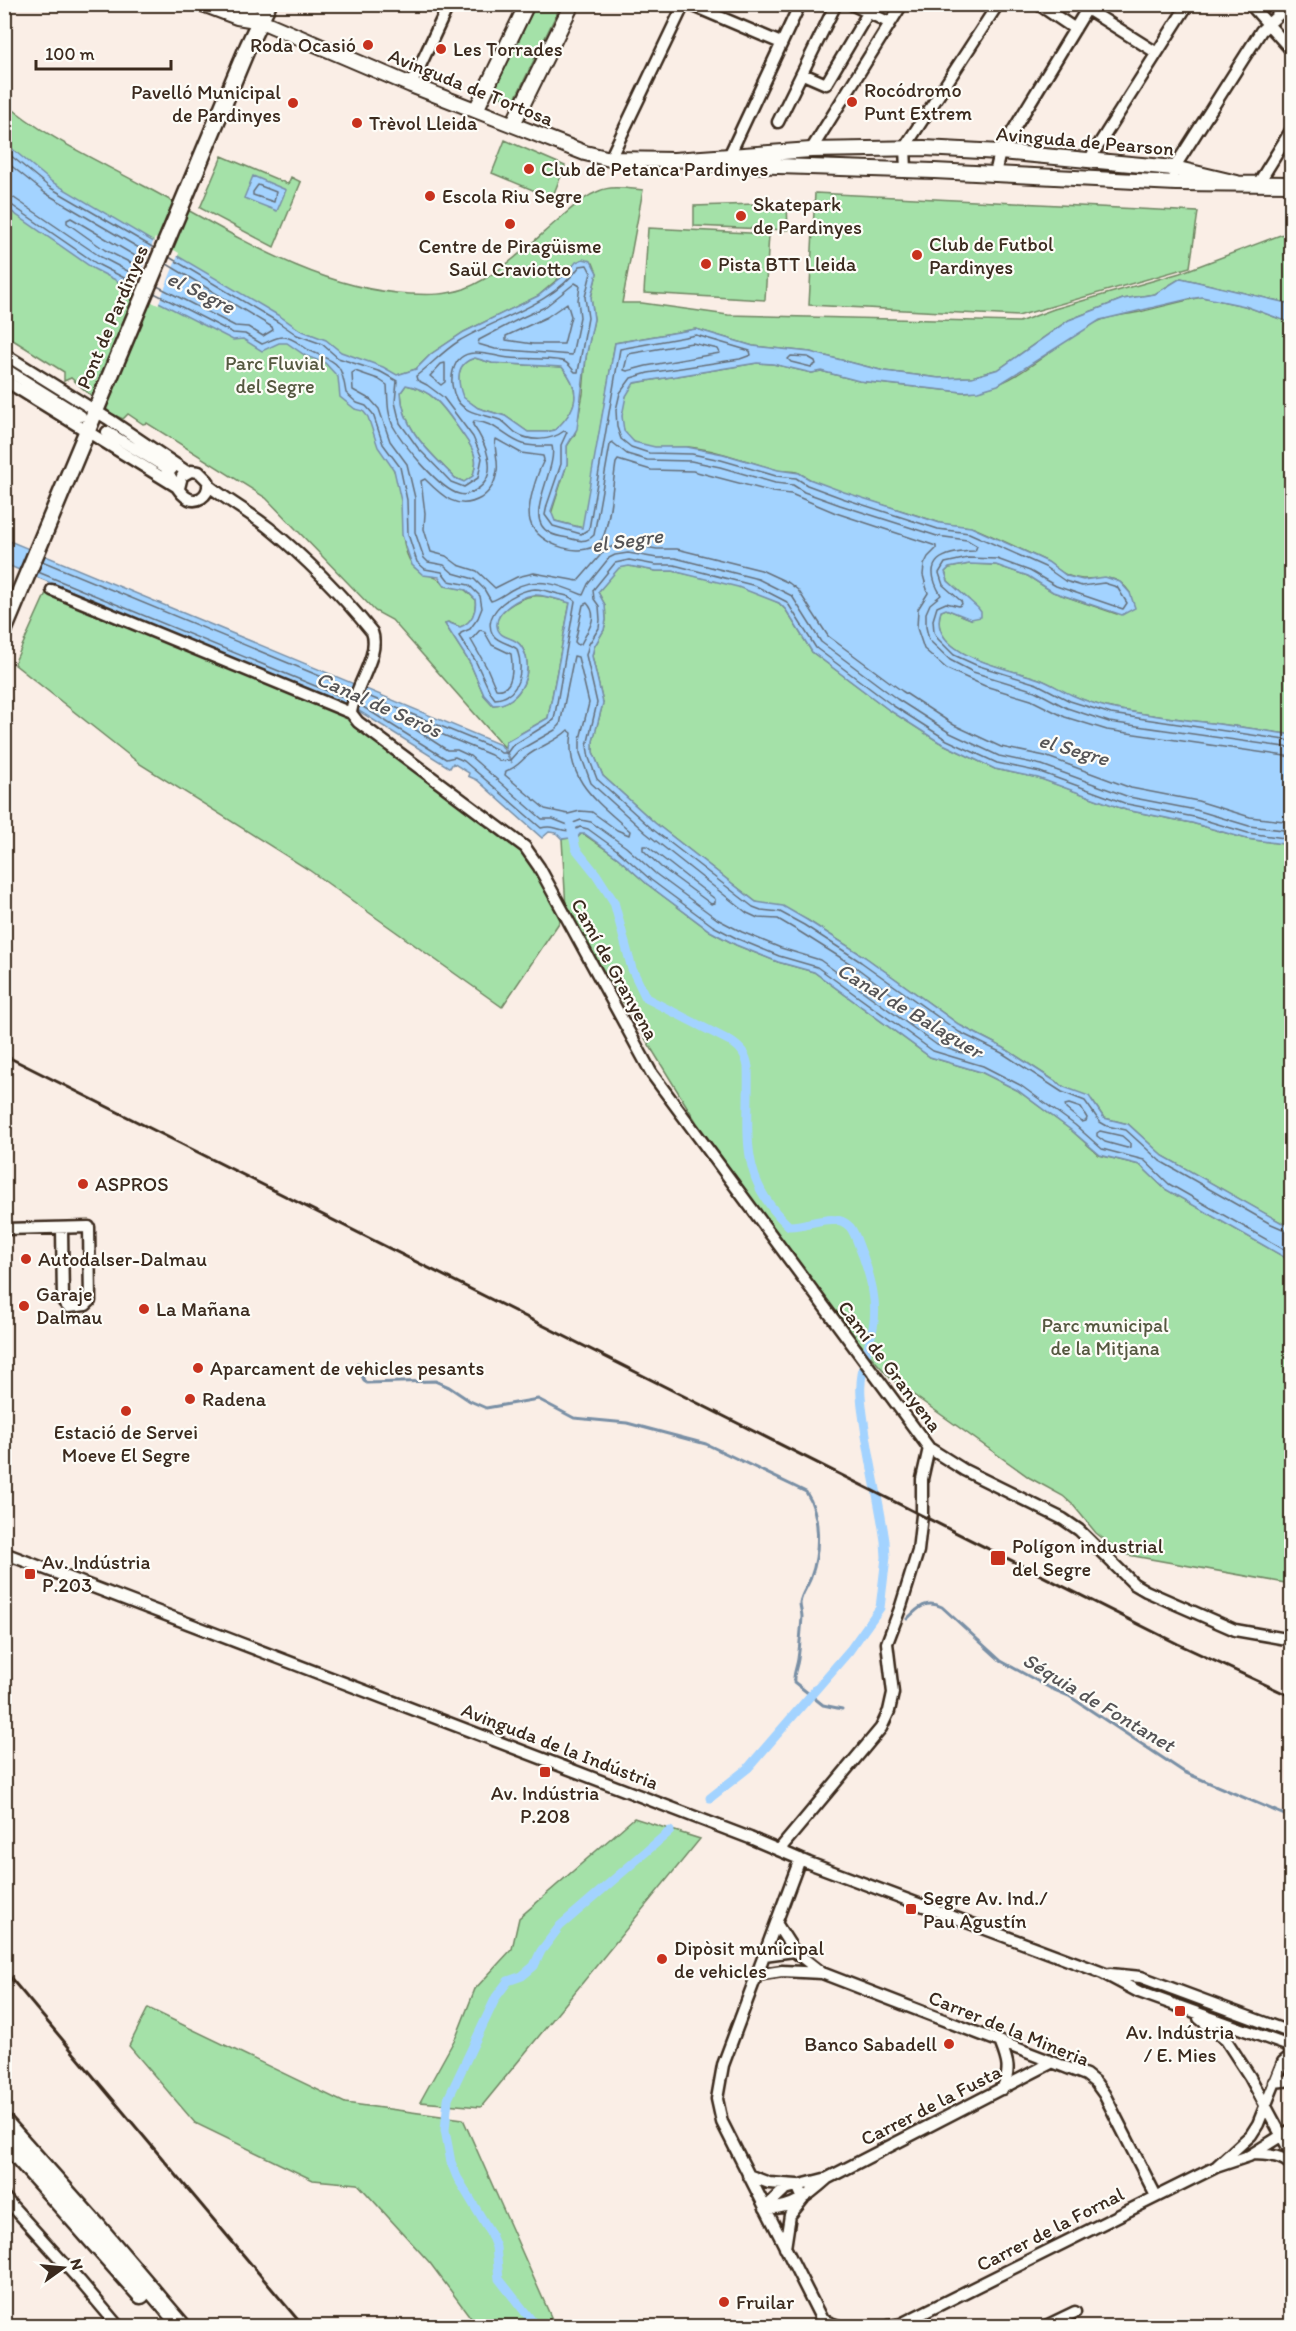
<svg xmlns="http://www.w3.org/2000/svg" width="1296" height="2331" viewBox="0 0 1296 2331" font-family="Itim,sans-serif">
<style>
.green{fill:#a4e1a8;stroke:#708663;stroke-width:1.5}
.water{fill:#a3d3ff;stroke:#798fa5;stroke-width:1.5;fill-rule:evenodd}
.pier{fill:#faeee6}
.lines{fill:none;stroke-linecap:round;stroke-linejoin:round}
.shore{stroke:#656e78;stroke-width:1.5}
.stream{stroke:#798fa5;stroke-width:3}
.canal{stroke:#a3d3ff;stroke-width:9}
.minor-casing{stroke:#3b2a1e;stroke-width:15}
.tertiary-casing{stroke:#3b2a1e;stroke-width:18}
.secondary-casing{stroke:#3b2a1e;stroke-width:20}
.trunk-casing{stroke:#3b2a1e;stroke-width:21}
.minor{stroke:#fdfcf7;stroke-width:10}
.tertiary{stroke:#fdfcf7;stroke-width:14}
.secondary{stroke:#fdfcf7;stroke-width:15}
.trunk{stroke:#fdfcf7;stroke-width:16}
.rail{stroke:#3b2a1e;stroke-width:3}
.poi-dot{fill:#c8321e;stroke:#fdfcf7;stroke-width:2}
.labels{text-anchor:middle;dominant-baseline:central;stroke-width:4.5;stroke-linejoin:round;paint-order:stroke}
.poi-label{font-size:20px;fill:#3b2a1e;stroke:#fdfcf7;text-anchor:start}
.street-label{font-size:20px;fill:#3b2a1e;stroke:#fdfcf7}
.park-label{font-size:20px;fill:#555840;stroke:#fdfcf7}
.water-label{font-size:21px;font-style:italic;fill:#555456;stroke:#fdfcf7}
</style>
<rect width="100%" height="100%" fill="#faeee6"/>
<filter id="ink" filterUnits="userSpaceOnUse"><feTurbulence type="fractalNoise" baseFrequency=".0167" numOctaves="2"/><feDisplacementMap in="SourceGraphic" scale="12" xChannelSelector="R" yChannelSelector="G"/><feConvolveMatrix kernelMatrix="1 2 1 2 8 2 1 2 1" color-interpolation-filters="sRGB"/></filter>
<g filter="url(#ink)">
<path class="green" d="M536,5H561L513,103L493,93Z
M4,102C46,138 97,160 144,186C227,230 313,289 410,294C429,295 446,295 464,289C501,274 529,245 558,220C571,209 583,197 599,191C612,185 629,189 643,190L622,303H642L728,315L1019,322L1054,309L1180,273L1291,231V304L1181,278L1155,294L1123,299L1069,320L999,369L972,377L939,378L884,371L810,352L753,346L696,329L615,343L583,528L555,521L551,514L567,464V446L575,434L583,394L586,357L594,319L591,298L597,273L593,263L573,266L538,296L464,332L431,354L416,369L397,375L372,425C377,451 392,457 397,479C400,491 403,503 403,515C403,532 402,549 412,564C419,577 436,572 445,586L464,589L475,599C477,611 472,623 460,627L448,622L445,624L470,663L484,695L493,705C522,705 536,667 521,646C516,638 503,640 498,631C489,614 520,597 533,596C544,594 559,600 570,603L548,718L506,742L505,748L392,620L375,611L266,498L147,423L143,424L128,414L123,419L112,414L71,378L64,381V372L5,335Z
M505,140L565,166L552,198L492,173Z
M222,156L288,184L291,177L301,182L274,247L200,208Z
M815,193L1198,212L1190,267L1018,316L809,305Z
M787,203L788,230L694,226V206Z
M648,228L769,234L765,300L644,293Z
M1202,297L1245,306L1291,323V735C1233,724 1173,720 1115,709C1103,707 1083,700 1071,695C1060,690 1050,683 1039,679C1011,669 925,656 941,611L946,609L971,619L969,600L948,581L945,572L949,568L969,564L996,565L1028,576L1053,592L1117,614L1130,593C1113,566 1092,586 1069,576C1060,573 1054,566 1046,561C1023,550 999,539 976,529C964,524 952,527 940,523C898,508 852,498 811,480C807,478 803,475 799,473C793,470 784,472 777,470C748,462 719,450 689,447C670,446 648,452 631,440C615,430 622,394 634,383L757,363L773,364L812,373L821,371L859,381L963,392C1018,390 1052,342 1099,321C1112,315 1126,315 1140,312C1161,307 1181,301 1202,297Z
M475,358L492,363L562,367C583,391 577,410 555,430L546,432H528L505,416L478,408L462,397C457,381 455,362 475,358Z
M406,385C435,390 446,411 462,433C467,440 474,448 475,458C477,464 474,470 473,476L464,482L455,478C430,452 402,430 401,392Z
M629,566L656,571H673L727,583L754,591L779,603L786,610L812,652L889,710L939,742L995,769L1039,778L1126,810L1192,823L1247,839L1291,845V1228L1163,1156L1128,1124L1104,1118L1092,1100L1064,1087L1004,1048L961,1026L865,957L807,920L756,902L655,823L603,776L593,752V741L603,703L592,656L594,647L604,630L606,620L605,605L598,592L619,567Z
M50,584L95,602L347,718L515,841L566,909L562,839L578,837L582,833L618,858L647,884L710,931L736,945L778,962L814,972L930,1057L981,1072L1017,1090L1071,1130L1099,1155L1140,1165L1165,1189L1291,1261V1584L1128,1555L1115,1548L1096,1533L1073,1505L1063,1496L1030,1478L891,1379L844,1326L697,1123L567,911L502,1007L309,870L140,764L14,664Z
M634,1818L700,1839L481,2107L420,2102L457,2035L475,1989L512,1949L519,1918Z
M148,2008L345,2103L463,2119L555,2326H477L430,2263L358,2184L313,2180L195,2123L129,2046Z"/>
<path class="water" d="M4,142L52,182L281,317L300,330L326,340L341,352L383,367L397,375L416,369L431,354L464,332L538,296L567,273L576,262L583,259L591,261L597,273L591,297L594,319L586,357L577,429L567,446V464L551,511L555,521L582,528L615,343L696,329L753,346L810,352L884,371L939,378L972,377L999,369L1069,320L1123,299L1155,294L1181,278L1291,304V323L1245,306L1202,297L1189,299L1100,320L998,385L978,391L963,392L859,381L821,371L812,373L773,364L757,363L634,383L626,396L622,416L624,431L634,442L655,447H687L723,454L778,470L799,473L809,479L844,492L940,523L971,527L1048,562L1067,576L1083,580L1105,577L1120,582L1130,593L1135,608L1122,615L1053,592L1028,576L996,565L969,564L949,568L945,572L948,581L978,608L981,612V617L971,619L946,609L941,611C925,656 1012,669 1039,679C1050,683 1061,690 1072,695C1083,700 1103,707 1115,709C1173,720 1233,724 1291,735V845L1247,839L1192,823L1126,810L1038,778L995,769L939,742L889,710L812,652L786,610L779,603L738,587L673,571H656L629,566L619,568L598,592L605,605L606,620L604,630L594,647L592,656L603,703L593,741V752L603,776L655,823L756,902L783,906L807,920L865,957L961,1026L1004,1048L1064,1087L1089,1096L1104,1118L1128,1124L1163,1156L1291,1228V1261L1165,1189L1140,1165L1100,1155L1071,1130L1017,1090L981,1072L930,1057L814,972L778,962L736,945L710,931L647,884L618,858L585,834H580L578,837L562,839L556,833L549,832L542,838L477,780L468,776L469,773L453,763L450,768L359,711L5,564V539L501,745L512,763L505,748L506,742L548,718L570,603C559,600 544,594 533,595C520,597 495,611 497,626C499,640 515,636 521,646C536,667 522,705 493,705L484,695L470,663L445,624L447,622L460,627C472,623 477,611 475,599L466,590L445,586L439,577L423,575L412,565L402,535L401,501L394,470L378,447L368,417L363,411L355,409L340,397L338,377L325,363L306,356L287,343H279L262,351L243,339L233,340L94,269L5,207ZM475,358L492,363L562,367C583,391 577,410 555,430L546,432H528L505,416L478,408L463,397C457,381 455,363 475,358ZM406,385C435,390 446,411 462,433C467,441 474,448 475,458C477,464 474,470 473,476L464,482L455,478C430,452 402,430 401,392Z
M253,176L286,190L277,211L244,198Z"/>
<path class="pier" d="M155,238L179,253L158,305L132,292Z"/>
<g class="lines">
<path class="shore" d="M4,150L49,187L154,248
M4,160L45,193L151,255
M258,185L276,192L274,202L253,195V192Z
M4,195L14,198L101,257L141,278
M4,203L10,204L97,264L138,285
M169,257L278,322L297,335L322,344L338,358L381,372L397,381L395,402L400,423L418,448L451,482L464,487L478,478L482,458L473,437L443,397L427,385L417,380L416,376C431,365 443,351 459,341C499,317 551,306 580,266L587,265L591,273L585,297L588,318L578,372H575C572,369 569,364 565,362C558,358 521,359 510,358C498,357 485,352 474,353C451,354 447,383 457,400C466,415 487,414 502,421C507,424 511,429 516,433C530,442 551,441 564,431L567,432L561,445V464L547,505L545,515L553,526L581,534L589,529L620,349L696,335L750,351L751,355L740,359L648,373L631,378L620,393L616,410L617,427L621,439L631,447L649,453L692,454L721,460L776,476L796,478L807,485L842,498L938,529L969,533L1045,567L1065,581L1082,586L1104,583L1117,587L1127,603L1123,609L1056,586L1030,571L997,559L968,558L945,563L939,573L943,585L961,601L962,604L959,606L946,603L937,607L933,620L934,632L938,639L954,655L976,665L1037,684L1070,701L1111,714L1292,741
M145,270L105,250L67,223V220L71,218L147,263
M575,283L580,286L578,300L580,317L572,355L495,349L478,344L479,340L521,318L545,307Z
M157,286L235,326L248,327L263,336L273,330L272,327L167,264
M154,293L233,333L245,334L262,344C269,342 276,336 284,337C293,337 301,346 309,350C337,364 341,360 346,393L357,403L366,406L373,414L383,444L400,467L407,500L408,534L417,562L425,569L442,572L449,581L469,585L480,596L482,608L478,618L470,629L461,633L459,636L475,660L490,692L495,699C520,697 524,670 517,649C510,643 499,643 493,635C480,612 516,590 535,589C542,589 551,592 558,594C565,595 570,596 575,601L554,720L512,746L507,753H501L496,749L363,694
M567,303L571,316L564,344H533L506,340V336L547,317Z
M692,343L718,349L720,353L646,366L627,371L624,370L628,354Z
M791,356L808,357L815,361L816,364L811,367L791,362L788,359Z
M445,363V382L441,385L430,376L441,364Z
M42,561L351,689
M38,572L347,699
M587,603C600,617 587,631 581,644L578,645L575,642L583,605Z
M480,630L484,631L492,645L511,654C513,667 514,692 496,689L487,668L471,640Z
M574,656L578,657L589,703L580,739V753L591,783L646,833L747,913L758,918L778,919L800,932L857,968L921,1016L932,1021L955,1038L981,1052L982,1056L958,1052L937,1045L820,960L781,948L742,932L717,919L656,874L626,847L591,822L581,820L568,825L553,819H542L470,756L457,750H447L413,728L414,725L417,724L491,755L500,761L510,760L518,751L555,730L560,725Z
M360,705L446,759L455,757L464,761L541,828C560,823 561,837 580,827L588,829L617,850L651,880L713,926L738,939L779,956L817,967L933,1051L983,1066L1020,1085L1075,1125L1102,1149L1144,1160L1169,1184L1292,1254
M568,730L572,733C564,780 599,803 630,831L629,835L617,830L592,812L580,811L568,814L545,809L505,775L506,771C516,768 519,763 526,757C539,746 556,742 568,730Z
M1292,748L1109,722L1067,708L1035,691L973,672L950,660L929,640L926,627V613L930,604L941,595C920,560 943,552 975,551L977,546L967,540L937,536L840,505L804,492L793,485L775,483L720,467L691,461L647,460L627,454L612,442L610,445L594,535C586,543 579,541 568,538C562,537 555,536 550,533C521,519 558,470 552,446C542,446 532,447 523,444C504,438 498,423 474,421L473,425C485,442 501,475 476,490C471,493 466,496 459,494C439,489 403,444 393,426C387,413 388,399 387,385L378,379L355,371L352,373L353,390L371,400L379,409L390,441L407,464L415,498V532L424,558L428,562L444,565L453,573L474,579L484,589L491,601C499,599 507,592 515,588C538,576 562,586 583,595L588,584L609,558L615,555L628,553L657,558H675L758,579L792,596L821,642L897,699L950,733L999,756L1042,765L1129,797L1196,810L1249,826L1292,831
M1292,757L1107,730L1065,717L1031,700L985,686L947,669L924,649L917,628L918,609L928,593L923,575L924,565L928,557L936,549V546L836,513L791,494L773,492L693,471L651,470L618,460L616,463C613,480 610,526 602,539C587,562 536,545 530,521C526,506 537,474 544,460L543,456L521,453L496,439C493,448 499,460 497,471C495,483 491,491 481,498C457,512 441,495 425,479L421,481L425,513L424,529L431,552L446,556L458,565L477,571L495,588L517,577L534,573L578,581L605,550L613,546L627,544L657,549H677L761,570L789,583L798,590L828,636L902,691L954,725L1001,747L1045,756L1131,788L1198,801L1250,817L1292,822
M1292,839L1248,833L1194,817L1127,804L1040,772L997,763L947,740L892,705L816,648L787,602L756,586L674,565H656L629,560L615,563L593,590L594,599L599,606L600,620L599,628L589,644L586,655L597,703L587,746L589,758L597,779L651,828L753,907L761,910L780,912L804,925L861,962L959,1032L1002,1053L1062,1092L1085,1101L1100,1122L1107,1126L1126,1130L1160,1161L1269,1223L1292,1233
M643,846H647L715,899V903L711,904L661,867L643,850Z
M1069,1104L1081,1108L1087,1118L1086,1121L1082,1122L1066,1109L1065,1105Z
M1100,1131L1122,1136L1130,1143V1147L1127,1148L1105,1142L1097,1136V1133Z"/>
<path class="stream" d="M358,1363L364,1381L367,1383L435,1381L449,1387L470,1401L486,1408L538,1399L574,1418L627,1423L706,1444L806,1492C821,1514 820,1553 811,1577C808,1586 801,1594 800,1603C800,1608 802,1612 802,1617C801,1631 800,1645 798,1659C797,1667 793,1674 794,1682L823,1705L842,1709
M907,1619C918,1608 926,1599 942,1607L1001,1661L1050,1688L1069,1696L1184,1772L1292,1818"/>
<path class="canal" d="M571,826L576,849L596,874L614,902L632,969L646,998L730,1041C741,1048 746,1054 748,1067C750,1130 736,1178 789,1226C807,1227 835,1210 850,1227C856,1234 859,1248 863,1256C871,1279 878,1304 873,1328C868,1350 859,1373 861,1396C865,1445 878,1492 885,1541L886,1557L880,1608L850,1650L748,1768L710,1798
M536,2326L499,2279L496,2247L490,2232L457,2177L451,2162L445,2130L448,2099L496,1997L508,1981L522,1976L534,1966L541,1951L560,1926L670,1831"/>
<defs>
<path id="minor" d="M689,4L781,43
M851,4L890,23
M1038,4L1075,29
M1250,4L1292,51
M1087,9L1157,53
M803,74L826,84L868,13
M411,85L449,4
M778,122L836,4
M811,150L902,4
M729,156L800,4
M610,159L684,4
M1089,160L1188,4
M906,170L905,147L998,4
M1174,173V168L1261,31L1290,4
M995,174L1000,152L1090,4
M1258,184L1292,129
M9,357L110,420L187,472
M7,370L81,416
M4,380L179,488
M107,432L165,467L172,469
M165,467C172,478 184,508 201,498C207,494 209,488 208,481L199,472L191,471L182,476L179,488
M208,485C228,501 249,512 269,528C307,559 341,594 372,632C381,655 353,689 351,713L358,722L525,847L539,867L652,1074L929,1448L964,1470L1063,1519L1079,1530L1134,1584L1146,1591L1235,1630L1292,1640
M52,590L351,713
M4,1229L89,1227L90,1301L86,1305L68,1307L63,1301L62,1228
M4,1553L750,1838L809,1863L1103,1973L1139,1992L1292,2047
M779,1850L881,1728L889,1711L893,1693L887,1643L901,1606L918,1551L922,1515V1479L929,1448
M800,1859L723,2065L717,2099L722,2122L825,2326
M776,1923L794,1951L822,1973L1086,2075L1096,2083L1104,2094L1156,2196
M764,1955L794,1951
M1110,1974L1141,1977L1292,2033
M756,1975L782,1971L822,1973
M1199,2018L1226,2040L1250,2077L1292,2155
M1001,2044C1008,2062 1011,2071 1002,2089
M1274,2082L1292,2080
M1252,2154C1266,2155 1281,2154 1292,2166
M1217,2166L1251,2135L1258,2124L1283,2062L1292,2055
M748,2175L769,2183L797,2185L803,2199L790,2215L785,2248
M4,2197L80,2281L118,2326
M765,2208C792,2210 809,2195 828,2178L1051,2063
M765,2208L785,2189L824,2179
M822,2320L839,2326
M889,2326L901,2324L1216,2167L1249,2156L1292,2129
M1046,2326L1075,2312"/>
<path id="tertiary" d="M203,4L237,17L256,20
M232,4L261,21L411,85L585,153L610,159L674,160L811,150L924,148L1000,152L1174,168L1237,183
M476,110L527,4
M513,124L572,4
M712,164L934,171L1176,183L1292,184"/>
<path id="secondary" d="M4,630L248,46L268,4"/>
<path id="trunk" d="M4,2122L96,2225L182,2326
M4,2141L141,2295"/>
</defs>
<use href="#minor" class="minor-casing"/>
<use href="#tertiary" class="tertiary-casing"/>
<use href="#secondary" class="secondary-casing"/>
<use href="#trunk" class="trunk-casing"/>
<use href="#minor" class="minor"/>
<use href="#tertiary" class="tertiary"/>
<use href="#secondary" class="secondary"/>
<use href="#trunk" class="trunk"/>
<path class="rail" d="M4,1055L1178,1644L1292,1697
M4,1970L303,2326"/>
</g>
</g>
<g class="poi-dot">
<circle cx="368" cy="45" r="6"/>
<circle cx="441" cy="49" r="6"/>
<circle cx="852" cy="102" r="6"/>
<circle cx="293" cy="103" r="6"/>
<circle cx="357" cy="123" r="6"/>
<circle cx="529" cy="169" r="6"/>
<circle cx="430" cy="196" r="6"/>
<circle cx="741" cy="216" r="6"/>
<circle cx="510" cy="224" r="6"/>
<circle cx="917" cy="255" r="6"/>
<circle cx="706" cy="264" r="6"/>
<circle cx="83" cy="1184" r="6"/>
<circle cx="26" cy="1259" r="6"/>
<circle cx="24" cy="1306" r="6"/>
<circle cx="144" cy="1309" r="6"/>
<circle cx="198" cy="1368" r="6"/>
<circle cx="190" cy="1399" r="6"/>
<circle cx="126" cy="1411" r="6"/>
<rect x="990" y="1550" width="16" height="16" rx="3"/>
<rect x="24" y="1568" width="12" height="12" rx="3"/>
<rect x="539" y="1766" width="12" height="12" rx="3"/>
<rect x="905" y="1903" width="12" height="12" rx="3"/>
<circle cx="662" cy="1959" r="6"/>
<rect x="1174" y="2005" width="12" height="12" rx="3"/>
<circle cx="949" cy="2044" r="6"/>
<circle cx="724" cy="2302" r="6"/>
</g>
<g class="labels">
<g class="poi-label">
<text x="356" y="45" text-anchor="end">Roda Ocasió</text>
<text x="453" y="49">Les Torrades</text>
<text x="864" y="90">Rocódromo<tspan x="864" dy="23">Punt Extrem</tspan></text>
<text x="281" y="92" text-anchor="end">Pavelló Municipal<tspan x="281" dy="23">de Pardinyes</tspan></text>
<text x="369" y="123">Trèvol Lleida</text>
<text x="541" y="169">Club de Petanca Pardinyes</text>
<text x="442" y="196">Escola Riu Segre</text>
<text x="753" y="204">Skatepark<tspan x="753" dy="23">de Pardinyes</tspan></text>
<text x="929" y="244">Club de Futbol<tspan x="929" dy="23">Pardinyes</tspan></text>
<text x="510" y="246" text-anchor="middle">Centre de Piragüisme<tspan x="510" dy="23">Saül Craviotto</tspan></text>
<text x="718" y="264">Pista BTT Lleida</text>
<text x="95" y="1184">ASPROS</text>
<text x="38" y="1259">Autodalser-Dalmau</text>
<text x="36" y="1294">Garaje<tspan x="36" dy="23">Dalmau</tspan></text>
<text x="156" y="1309">La Mañana</text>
<text x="210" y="1368">Aparcament de vehicles pesants</text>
<text x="202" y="1399">Radena</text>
<text x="126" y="1432" text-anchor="middle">Estació de Servei<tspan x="126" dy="23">Moeve El Segre</tspan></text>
<text x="1012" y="1546">Polígon industrial<tspan x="1012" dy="23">del Segre</tspan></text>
<text x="42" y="1562">Av. Indústria<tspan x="42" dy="23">P.203</tspan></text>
<text x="545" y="1793" text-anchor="middle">Av. Indústria<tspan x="545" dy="23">P.208</tspan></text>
<text x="923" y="1898">Segre Av. Ind./<tspan x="923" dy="23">Pau Agustín</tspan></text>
<text x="674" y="1948">Dipòsit municipal<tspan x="674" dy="23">de vehicles</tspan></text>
<text x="1180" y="2032" text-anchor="middle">Av. Indústria<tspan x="1180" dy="23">/ E. Mies</tspan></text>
<text x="937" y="2044" text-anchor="end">Banco Sabadell</text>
<text x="736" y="2302">Fruilar</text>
</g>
<g class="street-label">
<text transform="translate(471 87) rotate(22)">Avinguda de Tortosa</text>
<text transform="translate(1085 141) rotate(5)">Avinguda de Pearson</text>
<text transform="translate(112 317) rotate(-67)">Pont de Pardinyes</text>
<text transform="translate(615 969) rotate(61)">Camí de Granyena</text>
<text transform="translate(890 1366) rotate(53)">Camí de Granyena</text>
<text transform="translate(560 1746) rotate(21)">Avinguda de la Indústria</text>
<text transform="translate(1009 2028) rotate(22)">Carrer de la Mineria</text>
<text transform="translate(931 2105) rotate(-27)">Carrer de la Fusta</text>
<text transform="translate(1050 2229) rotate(-27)">Carrer de la Fornal</text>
</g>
<g class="park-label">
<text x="275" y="363">Parc Fluvial<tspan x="275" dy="23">del Segre</tspan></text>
<text x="1105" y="1325">Parc municipal<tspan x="1105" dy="23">de la Mitjana</tspan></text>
</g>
<g class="water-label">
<text transform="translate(201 292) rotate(26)">el Segre</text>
<text transform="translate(627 540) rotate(-8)">el Segre</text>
<text transform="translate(379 704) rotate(24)">Canal de Seròs</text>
<text transform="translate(1074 749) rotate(16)">el Segre</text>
<text transform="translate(910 1010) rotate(31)">Canal de Balaguer</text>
<text transform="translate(1099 1702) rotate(31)">Séquia de Fontanet</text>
</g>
</g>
<rect width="1296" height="2331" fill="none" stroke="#fdfcf7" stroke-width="24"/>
<rect x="12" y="12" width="1272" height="2307" fill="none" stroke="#3b2a1e" stroke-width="2" filter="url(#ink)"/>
<g transform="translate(63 2268) rotate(75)" stroke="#fdfcf7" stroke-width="4.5" paint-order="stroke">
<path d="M0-4.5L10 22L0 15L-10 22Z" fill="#3b2a1e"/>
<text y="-9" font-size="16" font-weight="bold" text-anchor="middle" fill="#3b2a1e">N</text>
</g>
<path d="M36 60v9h135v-9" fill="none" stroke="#3b2a1e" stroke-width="3"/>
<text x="45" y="60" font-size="18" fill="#3b2a1e" stroke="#fdfcf7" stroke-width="4.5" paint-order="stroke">100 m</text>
</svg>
